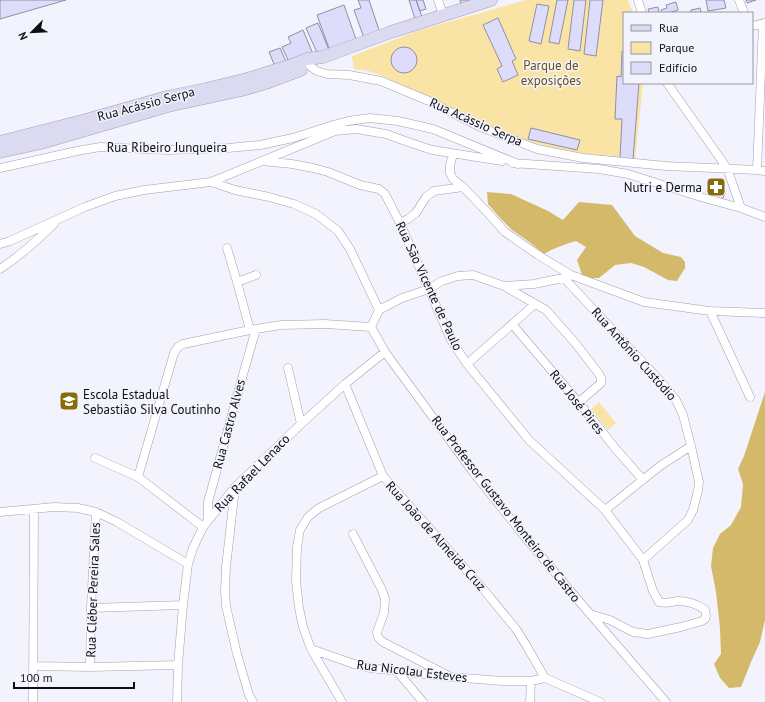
<svg xmlns="http://www.w3.org/2000/svg" width="765" height="702" viewBox="0 0 765 702" font-family="'PT Sans',sans-serif">
<style>
.green{fill:#fae4a5}
.forest{fill:#d5b96a}
.building{fill:#dedcfb;stroke:#908fa6}
.lines{fill:none;stroke-linecap:round;stroke-linejoin:round}
.street-casing{stroke:#a19fb7;stroke-width:9}
.secondary-casing{stroke:#a19fb7;stroke-width:13}
.street{stroke:#fff;stroke-width:8}
.secondary{stroke:#dcdaf0;stroke-width:12}
.labels{text-anchor:middle;dominant-baseline:central;stroke-width:3;stroke-linejoin:round;paint-order:stroke}
.park-label{font-size:13px;fill:#675317;stroke:#f3f3fd}
.street-label{font-size:13px;fill:#0e0e16;stroke:#f3f3fd}
.poi-label{font-size:13px;fill:#0e0e16;stroke:#f3f3fd;text-anchor:end}
</style>
<rect width="100%" height="100%" fill="#f3f3fd"/>
<path class="green" d="M526,0H628L633,13H624V83H643L635,160L591,157L544,146L515,137L481,124L385,77L368,71L354,69L352,56L417,31Z
M599,402L616,423L608,430L591,409Z"/>
<path class="forest" d="M487,192L511,194L548,211L563,220L579,202L612,205L635,236L663,253L681,257L685,262V268L677,281L668,280L644,267L631,263L615,265L599,278H590L582,275L577,260L586,247L576,241C565,244 554,248 544,254L528,241L512,230L500,218L488,204Z
M765,392V620L760,642L751,662L741,687L729,688L720,678L714,664L721,654L720,628L716,592L711,566L713,548L720,534L731,525L741,507L743,484L738,469L744,456Z"/>
<path class="building" d="M0,0H66L0,19Z
M358,0H369L380,33L364,38L354,10L361,8Z
M409,0H416L422,17L415,19Z
M416,0H423L426,9L420,11Z
M460,0H468L469,3L461,5Z
M557,0H568L559,44L549,42Z
M574,0H586L580,51L568,49Z
M590,0H603L596,56L584,54Z
M706,0H724L726,8L708,11Z
M746,0H756L747,3Z
M676,2L678,10L668,13H662L661,10L667,8L666,5Z
M537,4L549,6L541,44L529,41Z
M344,5L357,42L330,51L317,15Z
M658,7L659,13H649L648,9Z
M700,8L701,13H691V10Z
M498,18L516,59L512,61L518,75L503,82L497,69L502,66L483,25Z
M318,23L329,50L318,55L306,28Z
M303,30L313,54L290,64L282,47L291,43L288,37Z
M391 60a13 13 0 1 1 26 0a13 13 0 1 1-26 0Z
M280,48L287,64L276,69L269,52Z
M622,51L624,52V83H639L633,159L620,158L622,119H615L617,76L621,77Z
M531,128L580,140L577,150L528,139Z
M712,179L718,180L725,193H709Z
M711,193H725L722,200L711,199Z"/>
<g class="lines">
<defs>
<path id="street" d="M438,0L443,15
M638,0L642,13
M739,0L744,13
M752,26L765,23
M307,59L310,66L317,71L327,74L349,75L381,81L429,101L478,126L537,149L583,158L666,166L757,170L765,171
M667,83L727,168L741,208
M335,131L356,129L386,134L408,142L432,150L502,161
M453,154L450,165V173L453,179L463,187L487,212L505,232L538,255L571,275L644,302L710,311L765,313
M262,161L292,164L313,168L328,172L360,185L379,189L385,194L400,223L451,340L467,364L529,440L605,510L643,560L653,591L659,602C666,604 671,602 678,601C688,601 697,604 705,610L706,616L705,619L702,621L681,627L648,634L633,632L610,620L590,614
M513,163L599,169L628,174L704,198L741,208L765,217
M0,168L77,151L100,147L168,150L228,148L260,145L293,138L333,125L348,121L370,118L398,121L433,129L518,164
M757,170L763,24
M211,182L235,190L269,197L294,204L316,214L338,231L350,249L379,310L371,327
M400,223L408,219L416,213L426,197L434,191L463,187
M0,244L10,241L85,207L115,196L144,190L211,182L335,131L333,127
M227,248L237,282L250,330
M0,269C20,256 37,240 54,224
M564,278L662,383L676,400L683,415L691,446L699,482L698,491L693,510L688,520L643,560
M237,282L256,275
M504,286L534,284L568,277
M379,310L402,298L429,289L442,281L458,276L473,275L504,286L546,310L576,344L599,374L601,378V383L579,402
M710,311L750,397
M512,324L585,410L615,448L643,480
M371,327L385,352L473,472L525,537L584,607L666,702
M467,364L535,304
M288,368L301,424
M345,384L383,476L484,590L516,629L526,645L545,678
M95,458L138,477L203,527
M138,477L174,353L178,347L183,344L250,330L281,325L325,324L371,327
M235,488L226,567L225,591L226,606L237,654L249,695L253,702
M605,510L660,466L691,446
M0,512L54,507L78,508L96,512L117,522L188,564
M208,519V502L244,371L256,329
M353,534L382,590L385,599L384,613L377,632C377,637 379,639 383,642L447,675
M91,608L183,605
M311,649L354,664L371,668L451,677L503,681H531L545,678
M33,666L90,667L178,665
M90,667L91,608L96,512
M397,671L423,702
M545,678L600,702
M33,702L34,509
M177,702L178,665L183,605L188,564L193,548L203,527L235,487L301,424L345,384L385,352
M342,702L311,649L303,627L299,608L296,581L297,547L300,530L308,517L319,508L383,476
M530,702L531,681"/>
<path id="secondary" d="M0,142L82,121L167,97L206,89L247,79L289,66L307,59L323,57L391,32L491,0
M0,152L41,143L168,106L242,90L269,82L301,70"/>
</defs>
<use href="#street" class="street-casing"/>
<use href="#secondary" class="secondary-casing"/>
<use href="#street" class="street"/>
<use href="#secondary" class="secondary"/>
</g>
<defs>
<symbol id="pharmacy-square" viewBox="-11 -11 22 22"><rect x="-9" y="-9" width="18" height="18" rx="4" fill="#876c0a" stroke="#f3f3fd"/><path d="M-2-6h4v4h4v4h-4v4h-4v-4h-4v-4h4Z" fill="#fff"/></symbol>
<symbol id="school-square" viewBox="-11 -11 22 22"><rect x="-9" y="-9" width="18" height="18" rx="4" fill="#876c0a" stroke="#f3f3fd"/><path d="M0-5L7-2L0 1L-7-2ZM-4 1L0 2.5L4 1V4Q0 6-4 4Z" fill="#fff"/></symbol>
</defs>
<g fill-rule="evenodd">
<use href="#pharmacy-square" x="705" y="176" width="22" height="22"/>
<use href="#school-square" x="58" y="390" width="22" height="22"/>
</g>
<g class="labels">
<g class="park-label">
<text x="551" y="65">Parque de<tspan x="551" dy="15">exposições</tspan></text>
</g>
<g class="street-label">
<text transform="translate(146 104) rotate(-15)">Rua Acássio Serpa</text>
<text transform="translate(476 122) rotate(24)">Rua Acássio Serpa</text>
<text x="167" y="147">Rua Ribeiro Junqueira</text>
<text transform="translate(429 286) rotate(65)">Rua São Vicente de Paulo</text>
<text transform="translate(634 354) rotate(48)">Rua Antônio Custódio</text>
<text transform="translate(577 402) rotate(51)">Rua José Pires</text>
<text transform="translate(229 424) rotate(-75)">Rua Castro Alves</text>
<text transform="translate(252 473) rotate(-46)">Rua Rafael Lenaco</text>
<text transform="translate(506 509) rotate(52)">Rua Professor Gustavo Monteiro de Castro</text>
<text transform="translate(436 536) rotate(48)">Rua João de Almeida Cruz</text>
<text transform="translate(93 590) rotate(-88)">Rua Cléber Pereira Sales</text>
<text transform="translate(412 671) rotate(7)">Rua Nicolau Esteves</text>
</g>
<g class="poi-label">
<text x="702" y="187">Nutri e Derma</text>
<text x="83" y="394" text-anchor="start">Escola Estadual<tspan x="83" dy="15">Sebastião Silva Coutinho</tspan></text>
</g>
</g>
<rect x="623" y="12" width="130" height="72" fill="#f3f3fd" stroke="#9797a1"/>
<rect x="631" y="25" width="20" height="6" fill="#dcdaf0" stroke="#9797a1"/>
<text x="659" y="32" font-size="12" fill="#0e0e16">Rua</text>
<rect x="631" y="42" width="20" height="12" fill="#fae4a5" stroke="#9797a1"/>
<text x="659" y="52" font-size="12" fill="#0e0e16">Parque</text>
<rect x="631" y="62" width="20" height="12" fill="#dedcfb" stroke="#9797a1"/>
<text x="659" y="72" font-size="12" fill="#0e0e16">Edifício</text>
<g transform="translate(32 32) rotate(246)" stroke="#f3f3fd" stroke-width="3" paint-order="stroke">
<path d="M0-3L7 15L0 10L-7 15Z" fill="#0e0e16"/>
<text y="-6" font-size="11" font-weight="bold" text-anchor="middle" fill="#0e0e16">N</text>
</g>
<path d="M14 682v6h120v-6" fill="none" stroke="#0e0e16" stroke-width="2"/>
<text x="20" y="682" font-size="12" fill="#0e0e16" stroke="#f3f3fd" stroke-width="3" paint-order="stroke">100 m</text>
</svg>
